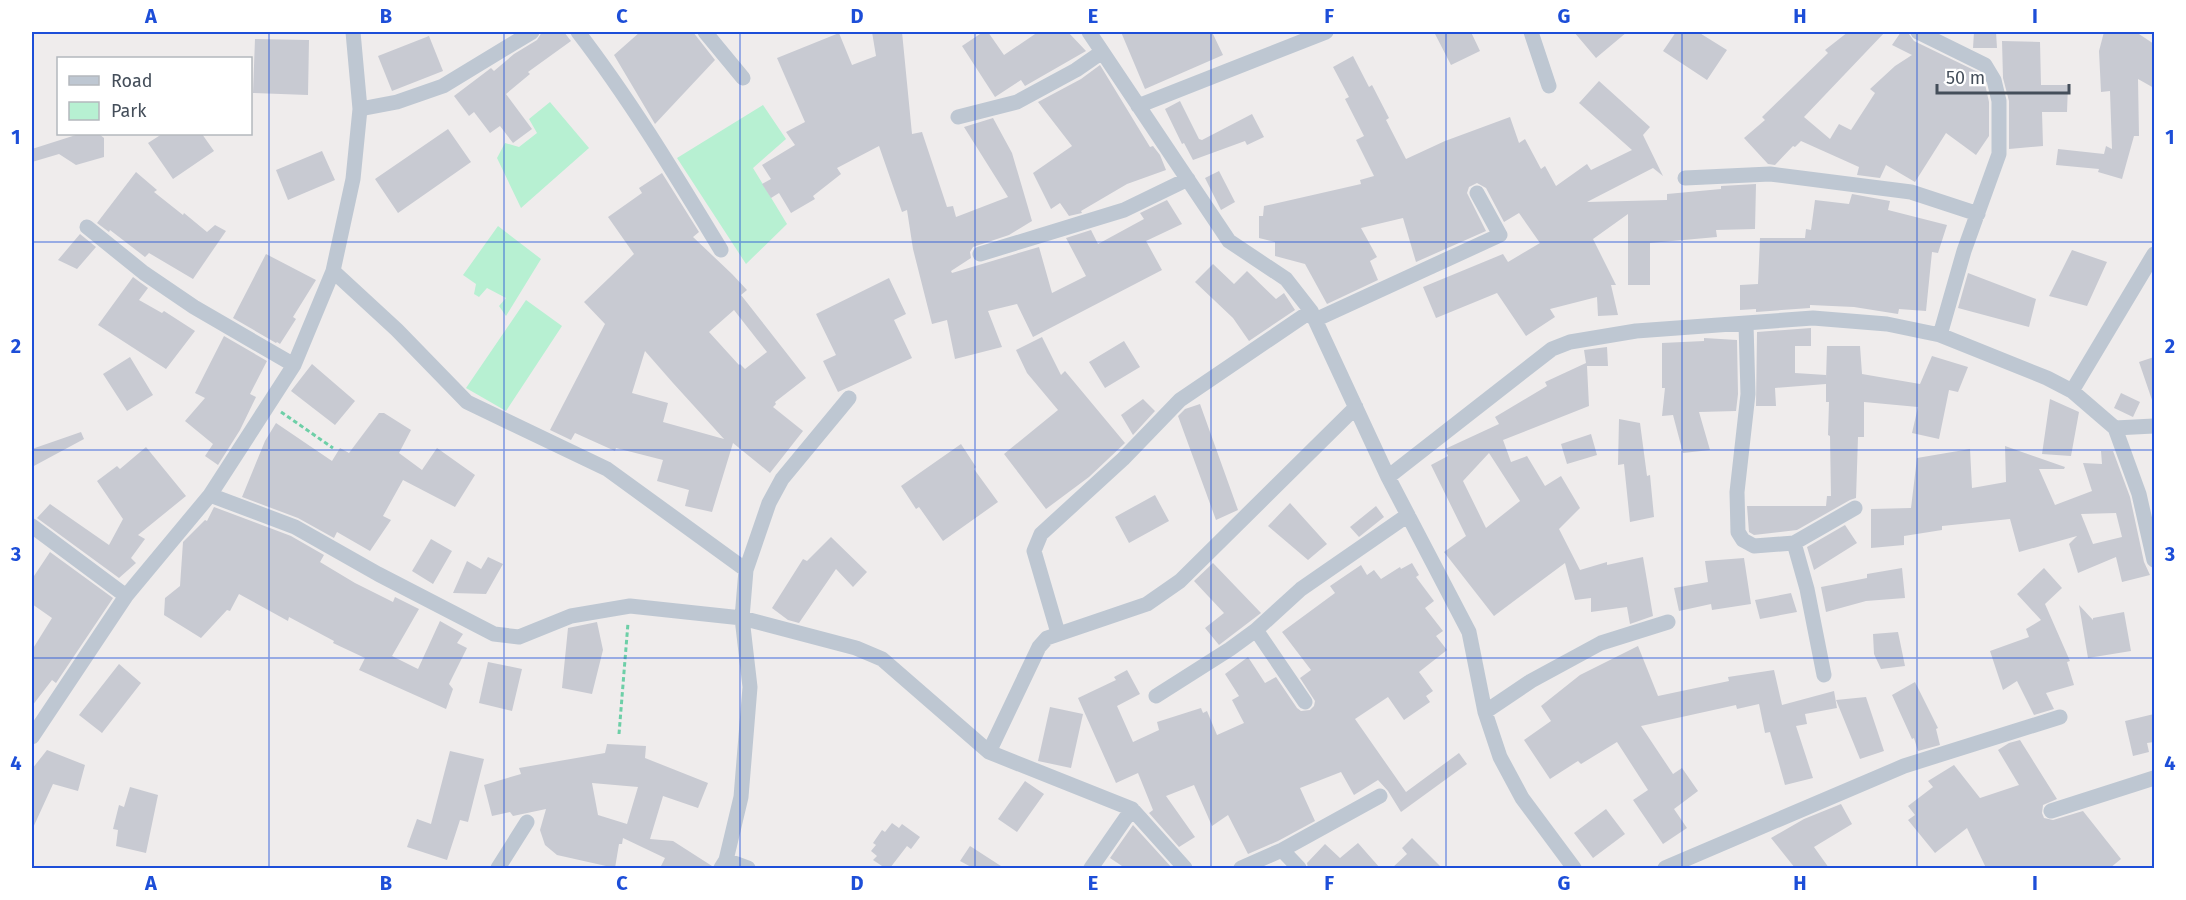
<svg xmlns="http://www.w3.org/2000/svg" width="2186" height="900" viewBox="0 0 2186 900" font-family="'Fira Sans',sans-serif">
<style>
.green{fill:#b7f0d2}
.building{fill:#c8cad2;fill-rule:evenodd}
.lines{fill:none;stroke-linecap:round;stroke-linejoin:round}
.path{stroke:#6dcfa7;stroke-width:3;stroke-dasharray:4.5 3;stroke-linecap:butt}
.street{stroke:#bec7d2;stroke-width:15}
.grid{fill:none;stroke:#1d4ed8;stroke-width:1.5;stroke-opacity:0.55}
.neatline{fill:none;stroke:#1d4ed8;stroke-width:2}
.grid-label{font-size:20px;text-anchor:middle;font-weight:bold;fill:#1d4ed8}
</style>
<rect width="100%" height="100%" fill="#efecec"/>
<path class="green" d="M550,102L589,148L521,208L497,158L505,143L519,147L537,133L529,119Z
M763,105L786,139L753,168L787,224L746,264L677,158Z
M498,226L541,259L506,316L499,306L506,298L487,288L479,297L474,294L476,284L463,275Z
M526,300L562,326L506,411L466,388Z"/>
<path class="building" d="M542,32H564L571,41L528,72L530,74L506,94L532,129L513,143L500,126L490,133L474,112L469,116L454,96L491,68L494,71L514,54L537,40Z
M640,32H693L715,60L655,124L614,55Z
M872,32H902L912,134L922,132L947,207L953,206L956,217L1008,197L964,127L993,118L1012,153L1032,221L1009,235L973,247L970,252L971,258L951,271L952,273L1039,247L1052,293L1086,276L1066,238L1091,230L1098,244L1144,219L1140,213L1167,200L1182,224L1146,241L1162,270L1033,337L1017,304L988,311L1002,347L955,359L947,320L932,324L913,249L907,210L902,212L879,146L837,168L841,174L813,196L815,199L791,213L779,193L771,198L762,184L771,179L762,165L795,145L786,132L805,122L777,58L839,33L852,65L876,56Z
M983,32H988L1004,55L1038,32H1068L1086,51L1025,86L1021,80L995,97L962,46Z
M1121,32H1212L1223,55L1145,89Z
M1434,32H1471L1480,51L1451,65Z
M1574,32H1627L1596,58Z
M1676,32H1698L1727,50L1707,80L1663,51Z
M1848,32H1885L1804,117L1830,139L1839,124L1851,130L1875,93L1870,89L1895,66L1912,55L1892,45L1901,32H1904L1909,34L1914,41L1978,72L1985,84L1989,102V136L1976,155L1946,133L1915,182L1886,165L1880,178L1857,175L1859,167L1801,141L1795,147L1793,146L1775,165L1768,164L1744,138L1765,120L1762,117L1828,53L1825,50Z
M1974,32H1996L1997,48H1973Z
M2104,32H2136L2154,44V88L2138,79L2139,136H2134L2122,179L2098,172L2099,169L2056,165L2058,149L2104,154L2106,146L2112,149L2110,91L2101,92L2099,51Z
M429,36L443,71L392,91L378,56Z
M255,39L309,40L308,95L253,93Z
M2002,41L2040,42L2041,85H2068L2067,112H2042L2043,146L2009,149V101L2003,78Z
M1353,56L1369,87L1372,85L1389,118L1386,120L1406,159L1445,141L1510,117L1519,143L1525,139L1541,169L1545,166L1556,186L1587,164L1591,170L1632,150L1579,103L1599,81L1650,127L1643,135L1663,176L1653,168L1587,202L1667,200V194L1721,189V186L1756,184L1755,229L1716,230L1717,237L1650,243V285H1628V214L1593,239L1616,285H1611L1618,315L1598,316L1597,297L1550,309L1555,317L1526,336L1497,293L1436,318L1423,287L1503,254L1508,262L1540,243L1519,213L1504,222L1486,188L1477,183L1469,187L1467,193L1486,231L1416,262L1403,218L1361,228L1377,257L1370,261L1378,280L1327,304L1305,264L1275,256V242L1259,238V216H1263L1264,206L1361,184L1360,180L1374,176L1356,140L1364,136L1345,99L1349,97L1333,67Z
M1100,65L1150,147L1153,146L1160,155L1166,170L1127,184L1081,211L1082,213L1069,216L1060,203L1051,209L1033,173L1072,146L1038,102L1081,79Z
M1180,101L1199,139L1202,140L1252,114L1264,137L1247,145L1245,141L1193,160L1184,143L1182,144L1165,109Z
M448,129L471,162L398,213L375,179Z
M79,134H99L104,138V157L76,165L59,154L32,162V149Z
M162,134H202L214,151L173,179L148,143Z
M322,151L335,180L288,200L276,170Z
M1219,171L1235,202L1221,210L1205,178Z
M136,172L157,190L154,192L183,215L184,213L207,232L215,225L226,231L193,279L149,253L145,257L110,230L109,232L97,223Z
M662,173L699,232L693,237L732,274L747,290L741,295L806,378L775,402L776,404L773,407L803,431L770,473L733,443L712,512L685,506L689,490L657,481L663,460L616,448L615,451L575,433L571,440L550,430L605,324L584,302L634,254L608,217L642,193L639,188ZM734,310L767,352L745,369L740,364L739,365L709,332ZM645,351L673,383L724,439L663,422L668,403L632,393Z
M1852,194L1890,201L1888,210L1947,225L1938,253L1932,252L1926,311L1899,309L1898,314L1854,307L1810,305V308L1756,312V309L1740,310V285L1758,284L1760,238H1805L1806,229L1811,230L1815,200L1849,204Z
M80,234L96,247L77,269L58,260Z
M2072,250L2107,262L2087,306L2049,296Z
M266,254L316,280L293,317L296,319L280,344L277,342L276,343L233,318Z
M1213,264L1234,284L1247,271L1276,299L1284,293L1295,310L1249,341L1233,318L1195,282Z
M1968,273L2036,299L2029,327L1958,308Z
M133,277L148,288L139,300L162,313L164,311L195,331L166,369L98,325Z
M889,278L906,314L894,320L912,358L838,392L823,361L836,355L816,314Z
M1811,328V346H1795V373L1826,375V379L1827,346H1860L1862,374L1920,384L1932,356L1968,367L1958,392L1949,390L1939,439L1912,433L1918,407L1864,402V437H1858L1856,498L1850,500L1797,530L1754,535L1749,532L1747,506H1826L1827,496H1831L1830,436L1828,435L1829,402H1826V384L1775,388L1776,406H1756L1757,332Z
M224,336L267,361L250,394L256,397L240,430L218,465L205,456L213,444L185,421L205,398L195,393Z
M1042,337L1061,375L1065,371L1125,443L1089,477L1046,509L1004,454L1058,410L1027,373L1016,350Z
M1704,338L1737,340L1738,394L1736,411L1699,412L1710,450L1683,453L1673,415L1662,416L1665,388H1662V343L1704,341Z
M1124,341L1140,367L1105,388L1089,362Z
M1607,347L1608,366H1587L1589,406L1503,440L1511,462L1527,456L1545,486L1561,476L1580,508L1559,529L1580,570L1607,562V565L1643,557L1653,616L1630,624L1627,607L1591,612V598L1575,600L1565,563L1494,616L1444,552L1466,536L1431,465L1448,456L1445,449L1499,424L1495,417L1547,386L1545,382L1586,363L1584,350ZM1489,453L1520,501L1486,528L1463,481Z
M130,357L153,395L127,411L103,374Z
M2154,357V400H2152L2139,362Z
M312,364L355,401L335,425L291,391Z
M2121,393L2140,402L2133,417L2114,408Z
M1143,399L1155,411L1133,435L1121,415Z
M2050,399L2079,412L2071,456L2042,454Z
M1200,404L1238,510L1216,520L1178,416L1185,409Z
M379,413H384L411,430L399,453L422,470L437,448L475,475L455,507L403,480L383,516L391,520L370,551L337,532L334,538L298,518L242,497L265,441L276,423L332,461L340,448L349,453Z
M1619,419L1640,423L1647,476L1650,475L1654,517L1630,522L1624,464L1618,465Z
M81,432L84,439L32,467V449Z
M1591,434L1597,455L1567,464L1561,444Z
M961,444L976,467L974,469L998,502L943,541L919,507L916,509L901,486Z
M2005,446L2065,467L2064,469H2039L2055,505L2092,491L2083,463L2102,464L2101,451H2113L2130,497L2144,562L2150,575L2122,582L2116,557L2078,573L2069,544L2077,536L2019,552L2010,519L1942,526V530L1904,536V545L1871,548V509L1911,508L1917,458L1970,449L1972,488L2006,482ZM2116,513L2122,537L2093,544L2081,514Z
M146,447L186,496L138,535L145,539L131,558L136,563L119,578L37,518L50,504L109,545L123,519L97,481L117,466L120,469Z
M1155,495L1169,521L1129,543L1115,517Z
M1290,503L1327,544L1308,560L1268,526Z
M1376,506L1384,517L1359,537L1350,527Z
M214,507L291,536L324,555L320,562L355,583L393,602L395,597L419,609L392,656L418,669L440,621L463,634L457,643L467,648L449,684L453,689L446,709L359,670L365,658L333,643L334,641L289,617L288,621L239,594L230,611L227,610L201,638L164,615L165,598L180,586L183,542L205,520L207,521Z
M1845,525L1857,543L1814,570L1807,547Z
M831,537L867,572L853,587L836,569L799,623L788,620L772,608L803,559L807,561Z
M431,539L452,551L433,584L412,571Z
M50,552L113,598L56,683L52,680L32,706V650L52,618L32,604V579Z
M488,557L503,564L486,594L453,593L467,561L481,569Z
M1744,558L1751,604L1712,610L1711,604L1679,611L1674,588L1708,582L1705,561Z
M1213,563L1261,613L1219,645L1205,628L1224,613L1194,581Z
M1412,563L1419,575L1416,577L1434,601L1425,608L1443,631L1436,636L1447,650L1419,672L1433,691L1426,696L1430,702L1404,720L1388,697L1355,719L1406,792L1459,753L1467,764L1401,812L1388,791L1378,780L1354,795L1341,772L1300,788L1315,821L1278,841L1248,854L1228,815L1212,826L1194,785L1166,796L1195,837L1179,847L1149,813L1153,810L1138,773L1116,783L1078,698L1116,680L1114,677L1127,670L1140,694L1117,706L1133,742L1159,730L1157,722L1201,708L1203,713L1207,711L1217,735L1244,723L1232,700L1239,696L1225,674L1248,657L1265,683L1276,677L1297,708L1301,711L1310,710L1314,706L1315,701L1300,678L1311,670L1282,632L1335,593L1330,586L1361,565L1367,575L1374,570L1381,579L1400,567L1401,569Z
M1902,568L1905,598L1866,601L1826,612L1821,587L1867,578V574Z
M2044,568L2062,588L2045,604L2070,661L2067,662L2074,685L2046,693L2054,709L2034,715L2017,681L2003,690L1990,651L2029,637L2026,629L2041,620L2017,594Z
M1791,593L1797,612L1760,619L1755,600Z
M2079,605L2093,620V618L2124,612L2131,651L2088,658Z
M597,622L603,650L592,694L562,688L568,628Z
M1898,632L1905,666L1881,669L1874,654L1873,634Z
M1638,646L1658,696L1729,681L1728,677L1774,670L1782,705L1834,691L1837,708L1805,714L1807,724L1796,726L1813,778L1785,785L1770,732L1765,733L1759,704L1737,709L1736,705L1641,726L1673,774L1682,768L1698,791L1674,809L1687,828L1663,844L1633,800L1648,790L1617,742L1581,764L1578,761L1550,779L1524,740L1551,721L1541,706L1580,675Z
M488,662L522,669L512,711L479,703Z
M119,664L141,683L102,733L79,715Z
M1915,682L1938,728L1936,729L1940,745L1918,751L1914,738L1912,739L1892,695Z
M1866,697L1884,751L1860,759L1836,700Z
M1050,707L1083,714L1071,768L1038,761Z
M2154,714V742L2147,743L2149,752L2133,756L2125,721Z
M2020,740L2057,799L2043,805L2042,813L2044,818L2053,820L2083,811L2121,859L2110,868H1986L1967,828L1935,853L1908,820L1915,815L1908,806L1933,787L1928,781L1954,765L1980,798L2019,785L1998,750L2009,743Z
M607,744L646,746L645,758L708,783L698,808L663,796L650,839L673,841L712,866L711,868H660L665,858L623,838L622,844H619L615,868L557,855L545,845L540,830L546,809L513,816L510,812L492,816L484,785L521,774L519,768L605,753ZM592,783L638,787L627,824L598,815Z
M47,750L85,765L78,791L53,784L32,830V769Z
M450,751L484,759L468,822L460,820L447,860L407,847L417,819L431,824Z
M1025,781L1044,794L1017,832L998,819Z
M130,787L158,795L146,853L116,846L118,830L113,829L119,805L124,807Z
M1841,804L1852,824L1814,847L1829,868H1795L1771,838L1804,819Z
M1606,809L1625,834L1593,858L1574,833Z
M892,823L899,828L902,824L920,837L911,849L907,846L890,868H885L873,860L877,856L871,851L876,845L873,843L882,830L885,832Z
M1133,825L1163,858L1172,868H1125L1110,858Z
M1412,838L1442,868H1392L1407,854L1402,848Z
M1358,843L1380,868H1308L1307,863L1325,844L1340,858Z
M970,846L1004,868H973L960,861Z"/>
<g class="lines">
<path class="path" d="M281,412L333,448
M619,734L628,623"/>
<path class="street" d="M578,32C631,101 676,176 721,250
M705,32L743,78
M1089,32L1229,241L1286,279L1311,311L1388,477L1469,632L1485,712L1500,757L1522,798L1574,868
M1531,32L1549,86
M1918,32L1985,65L1994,80L1999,101V154L1964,251L1940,335
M1138,106L1326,32
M360,109L397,102L443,86L532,32
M958,117L1017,102L1076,70L1102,52
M1685,178L1770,174L1911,192L1978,214
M87,227L144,273L194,307L294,365
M980,254L1124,210L1188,179
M333,271L397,330L467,402L607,469L746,570
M1315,320L1500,235L1477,193
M1746,324L1748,394L1737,492L1738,532L1743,540L1754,546L1794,543L1855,508
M2072,391L2154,254
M2115,428L2139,494L2154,560
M1388,477L1552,349L1570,342L1636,331L1813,318L1887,324L1940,335L2047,378L2072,391L2115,428L2154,426
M210,495L295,527L378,574L494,634L519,637L571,616L630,606L742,618L856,648L882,659L989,752L1132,809L1185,868
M32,526L126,596
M1794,543L1807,589L1824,675
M1256,630L1305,702
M1058,633L1034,551L1041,534L1123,459L1180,400L1311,311
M1156,696L1230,649L1256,630L1301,589L1408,515
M1485,712L1531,681L1601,643L1668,622
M32,737L126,596L210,495L294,365L333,271L353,179L360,109L353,32
M989,752L1039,647L1047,638L1147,604L1180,581L1356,407
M2051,811L2154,778
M1282,850L1299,868
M726,860L748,868
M498,868L527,822
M721,868L726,860L741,797L750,687L742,618L746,570L769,503L782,479L849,398
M1091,868L1132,809
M1241,868L1282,850L1380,796
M1665,868L1904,766L2060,717"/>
</g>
<path class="grid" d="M269,32V868M504,32V868M740,32V868M975,32V868M1211,32V868M1446,32V868M1682,32V868M1917,32V868M32,242H2154M32,450H2154M32,658H2154"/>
<rect width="2186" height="900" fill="none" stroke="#ffffff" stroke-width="66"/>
<rect x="57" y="57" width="195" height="78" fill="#ffffff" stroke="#b4b8bd" stroke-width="1.5"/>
<rect x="69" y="76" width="30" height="9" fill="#bec7d2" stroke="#b4b8bd" stroke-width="1.5"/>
<text x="111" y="87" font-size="18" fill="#444e5a">Road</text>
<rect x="69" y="102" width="30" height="18" fill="#b7f0d2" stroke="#b4b8bd" stroke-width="1.5"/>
<text x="111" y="117" font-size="18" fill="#444e5a">Park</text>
<path d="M1937 84v9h132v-9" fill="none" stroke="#444e5a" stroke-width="3"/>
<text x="1946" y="84" font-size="18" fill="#444e5a" stroke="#ffffff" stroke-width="4.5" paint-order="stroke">50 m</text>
<rect x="33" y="33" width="2120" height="834" class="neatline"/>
<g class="grid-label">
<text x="151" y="23">A</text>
<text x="386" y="23">B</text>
<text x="622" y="23">C</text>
<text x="857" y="23">D</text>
<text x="1093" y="23">E</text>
<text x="1329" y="23">F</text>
<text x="1564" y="23">G</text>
<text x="1800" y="23">H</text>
<text x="2035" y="23">I</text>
<text x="16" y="144">1</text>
<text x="2170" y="144">1</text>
<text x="16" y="353">2</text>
<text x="2170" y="353">2</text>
<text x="16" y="561">3</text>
<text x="2170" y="561">3</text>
<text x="16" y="770">4</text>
<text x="2170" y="770">4</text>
<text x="151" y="890">A</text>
<text x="386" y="890">B</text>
<text x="622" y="890">C</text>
<text x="857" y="890">D</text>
<text x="1093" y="890">E</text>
<text x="1329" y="890">F</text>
<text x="1564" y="890">G</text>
<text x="1800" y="890">H</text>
<text x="2035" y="890">I</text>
</g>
</svg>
